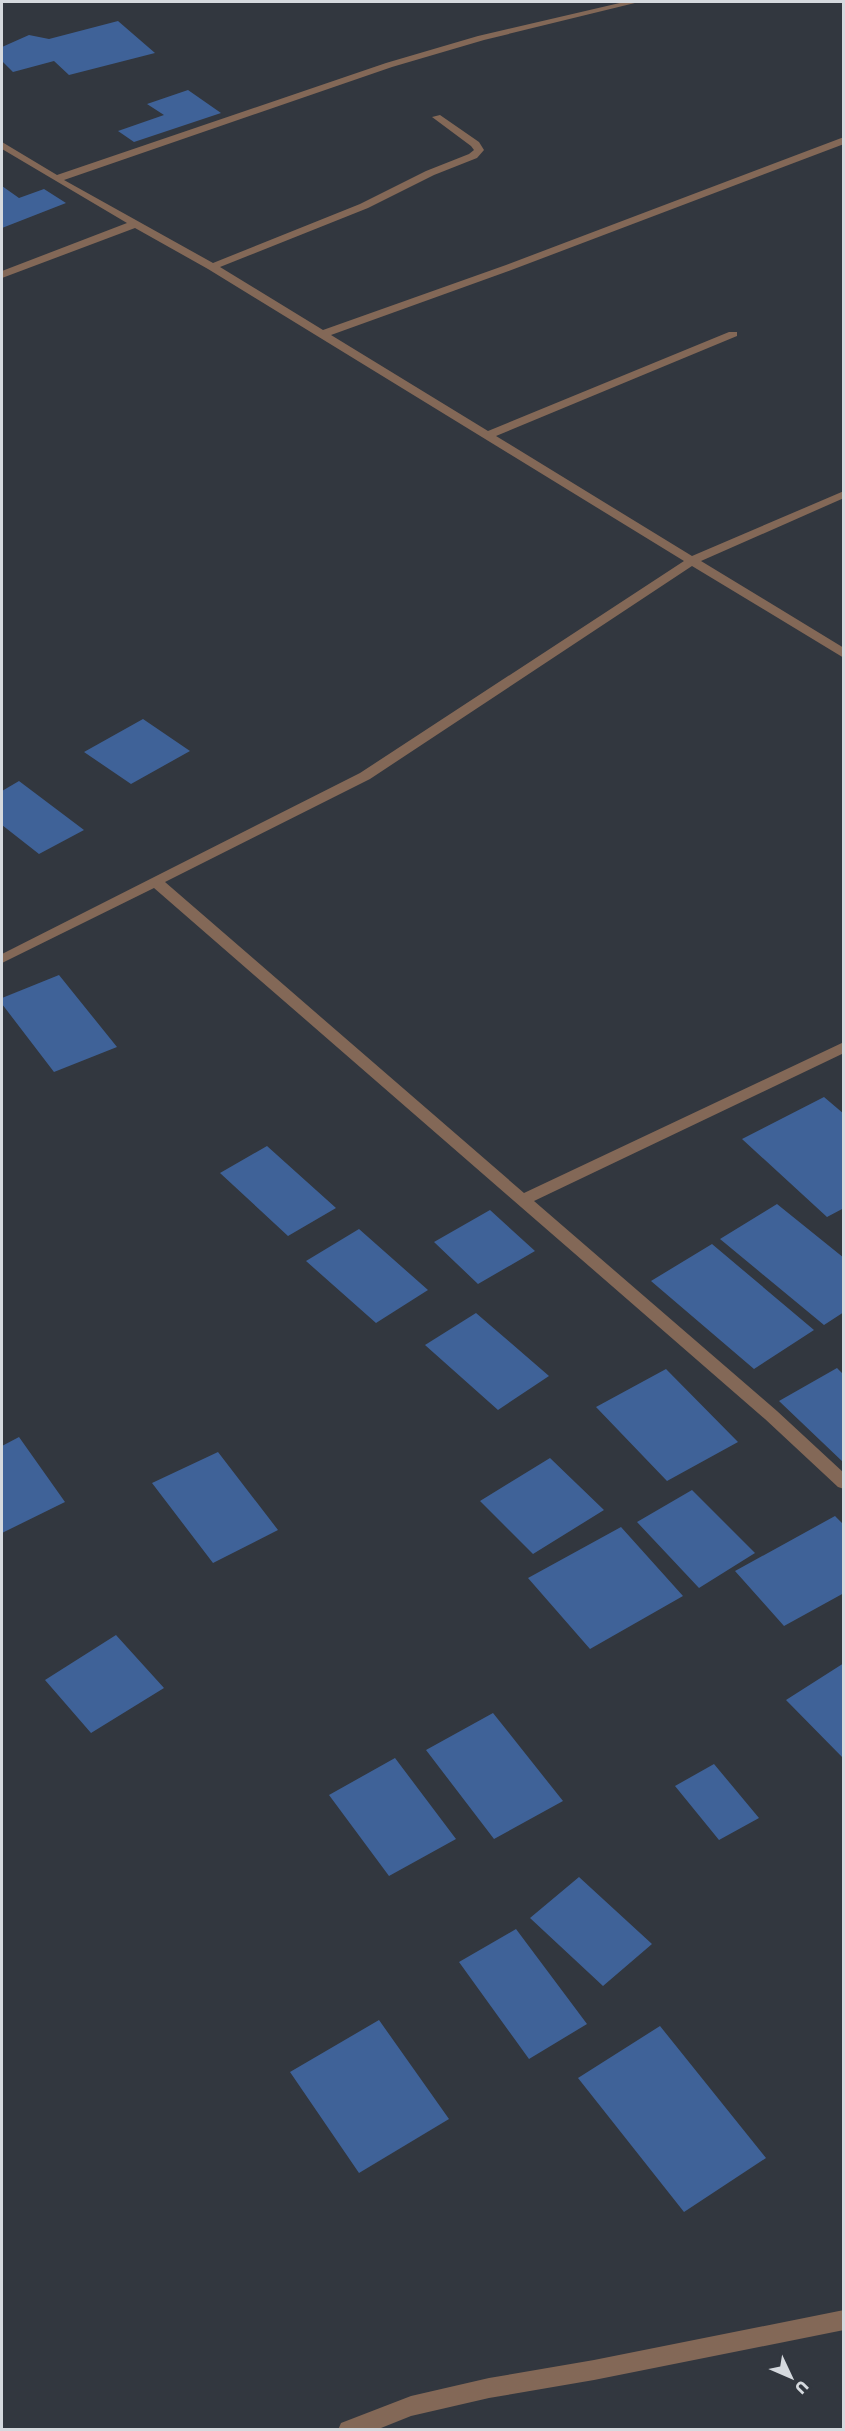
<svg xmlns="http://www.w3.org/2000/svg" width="845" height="2431" viewBox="0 0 845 2431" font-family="Poppins,sans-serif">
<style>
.building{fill:#3f6298}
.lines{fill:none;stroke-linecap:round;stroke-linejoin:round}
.minor{fill:#836857;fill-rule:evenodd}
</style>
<rect width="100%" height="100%" fill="#32373f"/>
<path class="building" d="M118,21L155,53L69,75L54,61L13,72L2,61V47L29,35L49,39Z
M188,90L221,113L134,142L118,131L164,115L147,104Z
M2,186L19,198L44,189L66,203L2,228Z
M143,719L190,751L131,784L84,752Z
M19,781L84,830L39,854L2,825V791Z
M59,975L117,1047L54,1072L2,1004V998Z
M824,1097L844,1114V1208L827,1217L742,1139Z
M267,1146L336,1208L288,1236L220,1173Z
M777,1204L844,1258V1312L824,1325L720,1239Z
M490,1210L535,1251L478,1284L434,1242Z
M359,1229L428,1290L376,1323L306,1261Z
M712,1244L814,1330L754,1369L651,1281Z
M476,1313L549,1376L498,1410L425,1345Z
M837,1368L844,1375V1463L779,1401Z
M666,1369L738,1442L667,1481L596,1407Z
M19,1437L65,1502L2,1533V1446Z
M218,1452L278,1530L213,1563L152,1483Z
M550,1458L604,1510L533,1554L480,1501Z
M692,1490L755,1553L699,1588L637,1522Z
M835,1516L844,1525V1593L784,1626L735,1571Z
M621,1527L683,1596L590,1649L528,1578Z
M116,1635L164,1688L91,1733L45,1680Z
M844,1663V1759L786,1700Z
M493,1713L563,1801L494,1839L426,1750Z
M395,1758L456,1839L389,1876L329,1795Z
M714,1764L759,1818L719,1840L675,1786Z
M579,1877L652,1944L603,1986L530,1918Z
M516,1929L587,2024L529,2059L459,1962Z
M379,2020L449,2119L359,2173L290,2072Z
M660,2026L766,2158L684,2212L578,2078Z"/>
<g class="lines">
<path class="minor" d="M624,2H639L484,40L392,67L64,180L213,263L360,204L426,171L469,154L474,150L471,146L432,117L440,115L479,142L484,150L477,158L434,175L368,208L220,267L323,330L506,265L844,137V144L514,269L331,335L488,431L729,332H737V336L496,436L692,556L844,491V498L701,561L844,648V658L692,566L370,779L165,882L524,1193L844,1042V1053L534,1201L777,1411L844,1473V1489L838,1487L765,1419L154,888L2,963V954L360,773L684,561L208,269L135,228L2,278V271L127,223L2,149V142L57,175L386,63L478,36Z
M844,2310V2330L594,2380L489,2398L411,2416L376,2430H338L341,2423L411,2396L489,2378L594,2360Z"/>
</g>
<rect width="845" height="2431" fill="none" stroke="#d5d9de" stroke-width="6"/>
<g transform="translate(791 2377) rotate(134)" stroke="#32373f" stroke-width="4.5" paint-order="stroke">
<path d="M0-4.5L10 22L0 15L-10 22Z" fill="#d5d9de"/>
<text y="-9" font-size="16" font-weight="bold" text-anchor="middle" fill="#d5d9de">U</text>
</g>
</svg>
